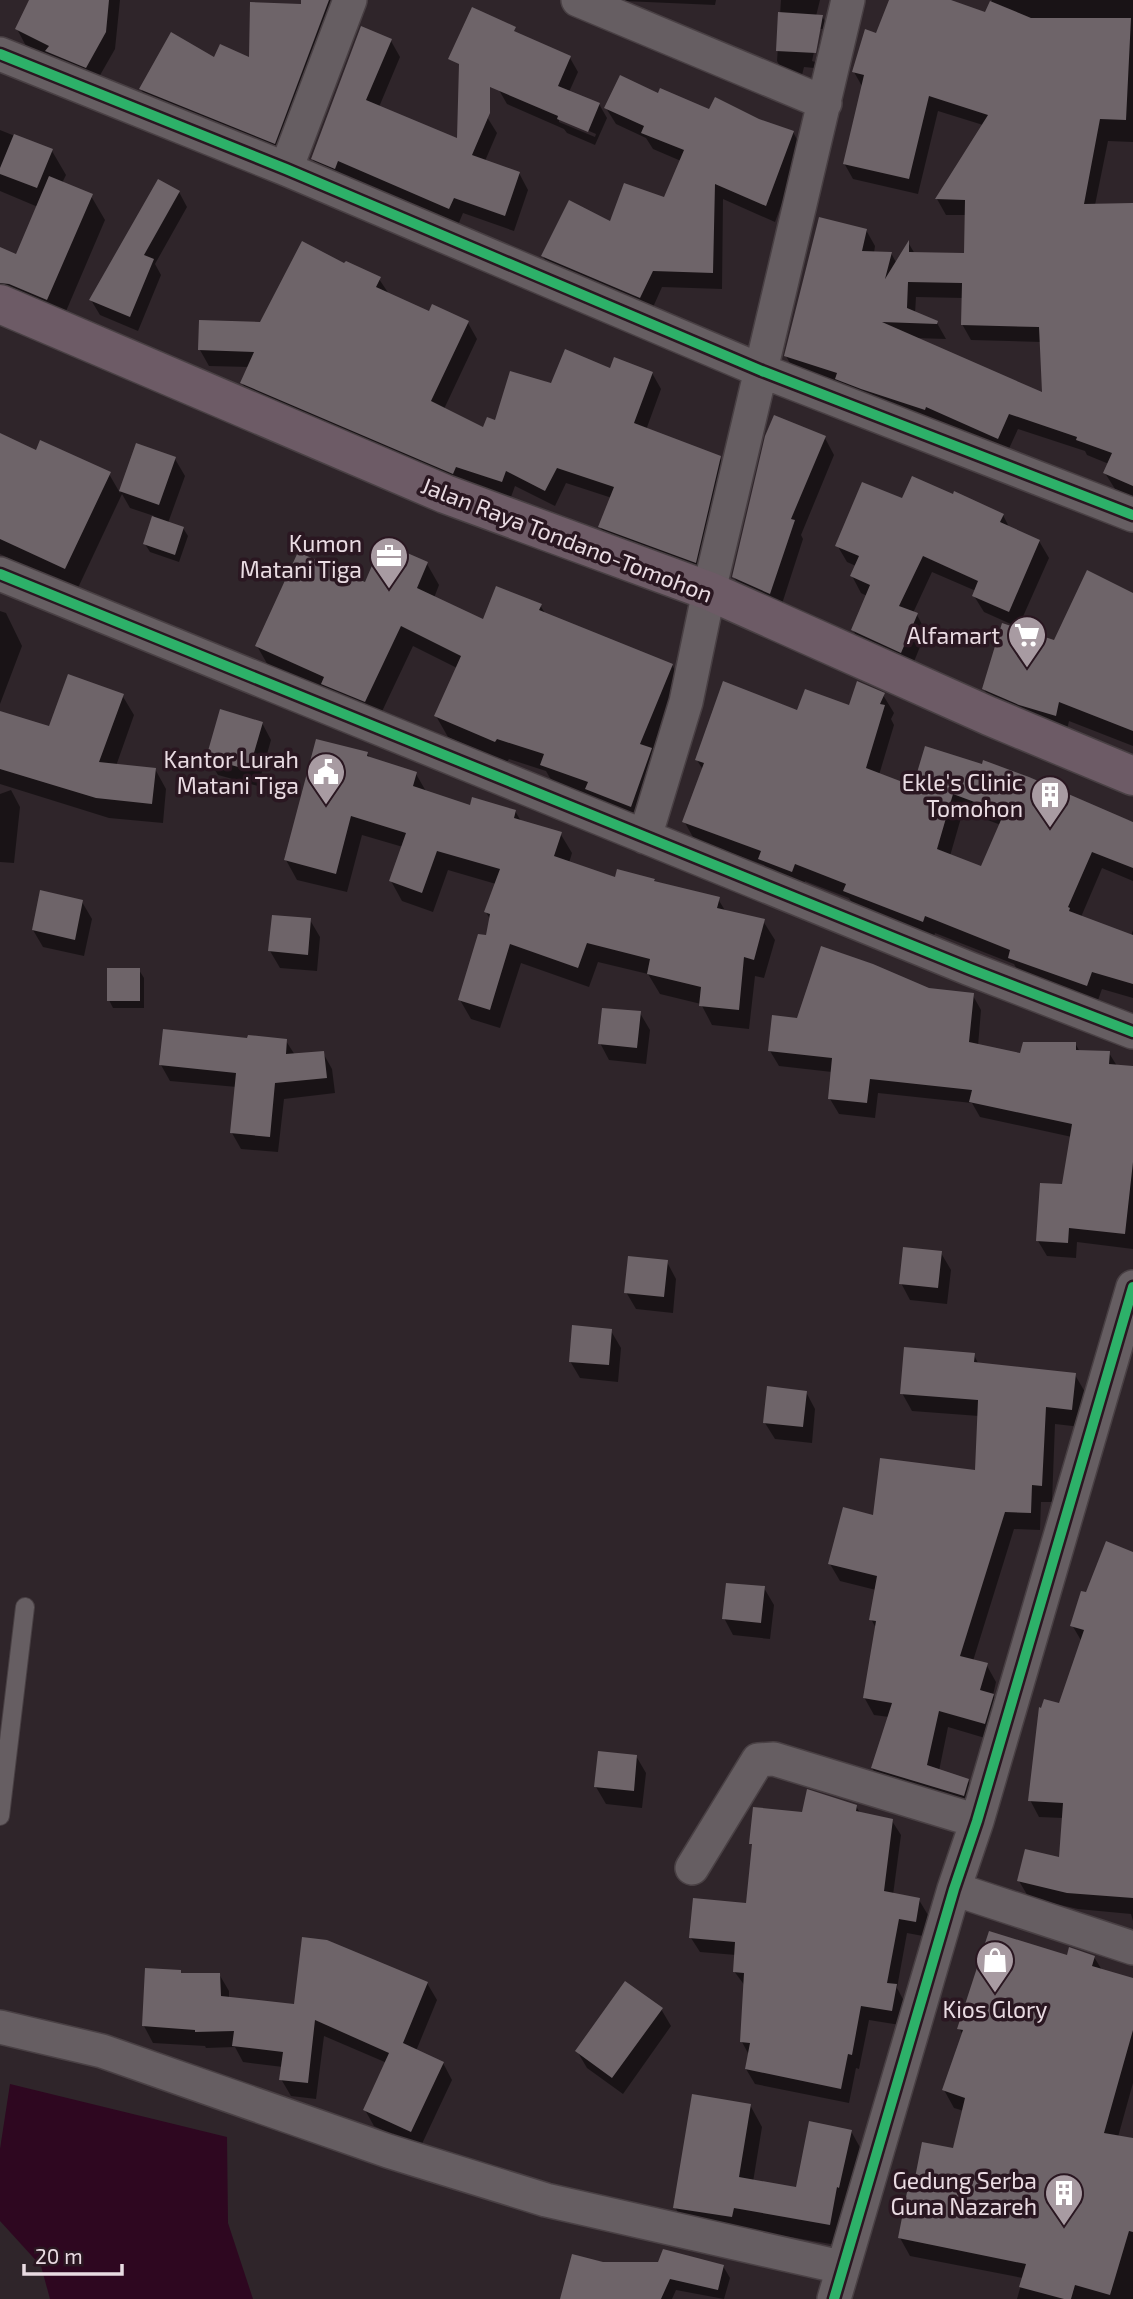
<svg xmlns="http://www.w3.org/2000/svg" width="1133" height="2299" viewBox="0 0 1133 2299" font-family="'Exo 2',sans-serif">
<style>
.water{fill:#2e0720}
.shadow{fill:#0007;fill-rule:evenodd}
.building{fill:#6e6469;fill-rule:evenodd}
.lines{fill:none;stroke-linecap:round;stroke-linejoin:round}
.lane-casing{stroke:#494044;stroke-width:20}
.street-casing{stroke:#494044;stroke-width:36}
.highway-casing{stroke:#494044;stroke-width:41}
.lane{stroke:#665e62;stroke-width:18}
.street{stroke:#665e62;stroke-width:33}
.highway{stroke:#6d5b66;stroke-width:38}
.cycleway-casing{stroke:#2a1721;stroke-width:15}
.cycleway{stroke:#2db169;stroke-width:10}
.labels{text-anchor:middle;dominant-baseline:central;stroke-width:7;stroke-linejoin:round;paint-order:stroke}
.street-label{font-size:23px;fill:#e9dbe2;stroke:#2a1721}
.poi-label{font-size:23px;fill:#e9dbe2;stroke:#2a1721;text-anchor:end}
</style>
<rect width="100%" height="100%" fill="#2f252a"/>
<path class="water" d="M10,2084L227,2137L228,2223L253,2299H50L41,2266L0,2221V2149Z"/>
<path class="shadow" d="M31,0H120L115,49L95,84L26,46L17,29Z
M302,0H345L283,158L149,104L141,89L215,59H250L302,6Z
M601,0H716L715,5Z
M781,0H820L816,16H822L831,32L824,69L804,67L800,83L786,77L777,61ZM819,29H823L815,62L812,61Z
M891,0H946L986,15L992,0H1133V142L1108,141L1095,205L1133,204V497L1115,489L1105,473L1109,464L1087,455L1085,451L1018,429L1007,453L795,372L786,356L866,230L875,246L874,253H891L897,264L909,244L915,254L966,255L967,215H946L937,199L983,125L938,111L918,194L853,179L844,163L863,88L854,72L878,35ZM916,297L963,298L962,324L971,340L1041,342L1044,395L915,338L946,339L937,323L915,314Z
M391,41L400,57L379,107L458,141L487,117L497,133L485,161L519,173L528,190L514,231L463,213L458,225L347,176L344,184L322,175L312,158Z
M570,58L578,72L569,92L599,104L607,118L595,145L567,133L564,129L507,104L499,90ZM559,118L596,134L595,137L559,122Z
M658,95L710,111L758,120L793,132L802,149L775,222L723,199L722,289L662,287L650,314L552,273L543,256L665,200L681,161L653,149L646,138L616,124L606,108Z
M0,130L52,151L66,175L62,183L91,196L105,220L61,323L0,309V249L17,256L38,207L0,191Z
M179,192L187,207L155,264L161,275L138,331L100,315L91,300Z
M345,265L379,279L389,294L430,314L468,323L477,339L444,409L484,429L552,385L611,370L652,373L661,389L646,430L720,458L729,474L705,578L610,543L600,527L612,498L566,483L555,506L515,486L511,497L465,482L251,399L242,383L249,367L209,366L200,350L261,324Z
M0,435L37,452L109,474L120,493L137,445L175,459L185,476L168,523L183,528L188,536L179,562L150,552L145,544L154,516L130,508L122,494L77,590L0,554Z
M825,438L834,455L801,535L803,539L780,610L744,594L734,577Z
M903,501L1003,515L1010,529L1039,541L1049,558L1017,630L1055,642L1133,595V746L1069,721L1066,734L995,708L984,689L1013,625L984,612L974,596L976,591L932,572L913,613L917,615L926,632L911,669L863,647L853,630L867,596L861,593L852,576L856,566L847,562L837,545Z
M427,564L439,585L434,598L484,622L540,605L546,615L672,665L684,686L643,827L554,785L546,771L509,759L507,762L448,737L436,716L457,668L413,646L377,722L269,667L257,646L366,584Z
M0,611L6,613L22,646L0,704Z
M122,695L134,715L116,766L155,769L166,789L163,823L109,818L0,784V713L50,729Z
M883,695L894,713L891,719L894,725L879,775L914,788L926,748L1133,822V881L1102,868L1081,917L1131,936L1133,930V998L1102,989L1097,1003L1020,975L1014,964L935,933L933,939L856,909L849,898L805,881L802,888L770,876L764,865L694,839L684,821L703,770L697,760L798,712L850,708ZM963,811L1001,825L982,869L950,856Z
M262,723L271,740L258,786L218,775L208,758Z
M367,753L370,758L416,774L427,793L471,807L515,811L521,821L560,833L572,853L569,863L616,880H654L656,884L718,899L726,912L763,921L775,940L764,978L755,976L749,1029L712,1025L701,1004L660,994L648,974L598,962L589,987L521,963L500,1028L471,1019L460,1000L487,937L490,919L486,912L496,884L448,870L433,912L402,901L391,881L403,847L362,835L347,892L297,880L286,860Z
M11,790L20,807L14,863L0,862V794Z
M82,902L92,919L84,956L43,947L33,930Z
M310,920L320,937L317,971L280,968L270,951Z
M139,970L144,978V1008H113L109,1000Z
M928,989L972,994L981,1010L978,1046L1022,1055L1075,1043L1080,1052L1109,1053L1117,1066L1133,1067V1249L1077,1242L1076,1258L1047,1256L1038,1241L1064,1186L1072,1137L980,1117L972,1103L878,1093L875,1118L839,1114L830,1099L832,1072L779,1066L770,1051L799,1019Z
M640,1013L650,1030L646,1064L609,1060L600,1043Z
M249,1040L286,1041L295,1055L323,1053L332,1069L335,1093L284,1099L278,1152L241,1149L232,1133L237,1087L170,1081L161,1065Z
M941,1253L951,1270L947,1304L910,1300L901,1283Z
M667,1262L676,1279L673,1313L636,1309L626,1292Z
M611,1331L621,1348L618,1382L580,1378L570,1361Z
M974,1355L979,1365L1075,1375L1085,1392L1081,1427L1055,1424L1052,1502H1041L1040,1530L1014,1529L973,1661L986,1664L996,1682L993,1695L1003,1713L995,1741L948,1727L939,1771L968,1781L978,1798L974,1813L882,1785L872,1768L889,1717L874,1715L864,1697L877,1630L871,1619L876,1590L840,1581L830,1564L875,1517L977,1472L979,1416L912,1411L902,1393Z
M806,1392L815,1409L812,1443L775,1439L765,1423Z
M1133,1554V1921L1131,1914L1078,1909L1029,1898L1019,1881L1061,1860L1063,1818L1039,1817L1030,1800L1082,1642L1072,1625L1087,1594Z
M764,1588L774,1605L770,1639L733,1635L724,1618Z
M636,1756L646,1773L642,1808L606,1804L596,1787Z
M856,1806L860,1813L892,1821L901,1835L893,1895L919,1900L928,1915L923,1936L907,1933L897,1988L904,2001L900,2025L869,2020L859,2069L856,2068L849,2103L755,2084L746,2069L749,2055L742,2042L745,1986L734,1971L736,1955L700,1952L691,1938L748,1904L754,1848L751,1843L804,1814Z
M1068,1957H1094L1102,1970L1133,1980V2083L1118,2137L1133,2140V2299H1017L1023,2278L910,2256L900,2238L914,2190L955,2150L964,2111L954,2108L944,2090L963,2035L959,2028Z
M219,1974L229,1991V1998L296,2006L427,1983L437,2000L416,2051L443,2063L452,2080L420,2148L374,2126L365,2110L387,2063L324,2036L316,2099L291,2096L281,2079L283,2067L243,2062L235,2047L206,2048L205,2046L153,2043L144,2026L182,1975Z
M661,2009L671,2026L623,2094L587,2068L577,2051Z
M750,2105L762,2127L753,2182L797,2189L851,2131L863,2153L842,2246L745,2229H687L675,2207Z
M603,2264L723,2266L730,2278L724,2299L676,2290L672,2299H564Z"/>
<path class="building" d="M29,0H109L106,32L86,68L45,51L49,46L15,29Z
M301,0H329L275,144L139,89L171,32L214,57L220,44L249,57L250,2L301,4Z
M889,0H951L985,12L990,1L1031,18H1131L1126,120L1100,119L1084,204L1133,203V486L1103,473L1112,453L1076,440L1077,437L1009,414L998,439L926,407L925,410L861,389L835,379L837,373L784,356L819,217L867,229L862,251L892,252L885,279L909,240V252L964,253L965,200L935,199L988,115L929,96L909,179L843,164L864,75L852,72L865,29L876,33ZM908,282L962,283L961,325L1039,327L1042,392L882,322L937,324L938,321L907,308Z
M472,7L516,27L514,31L571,56L558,86L600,103L588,132L557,119L558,116L490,87V113L472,155L520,172L505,216L454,198L449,209L338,161L335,169L311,159L361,26L392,39L366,100L457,138L459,64L448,59Z
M778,12L823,15L816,53L776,51Z
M620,75L658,93L660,88L709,109L715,97L759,119L794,131L766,206L715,184L713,273L653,271L640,298L541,256L569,200L610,221L624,183L664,197L684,150L641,133L644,126L604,108Z
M14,134L53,149L37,188L0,174V168Z
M49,176L93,194L47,300L9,284L0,283V247L16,254Z
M158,179L180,191L144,255L154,259L130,317L89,300Z
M302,241L344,263L346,261L381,277L376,287L429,311L432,304L469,321L431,401L483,427L487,417L495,420L510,371L551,383L565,349L610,368L614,357L653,372L634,423L721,456L696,563L598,527L614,487L557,468L545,491L506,471L502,482L456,467L453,474L240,383L254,352L198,350L199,320L260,322Z
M774,415L826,436L791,519L795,520L770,594L732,577L765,436Z
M0,433L36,450L40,440L111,472L65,569L0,539Z
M136,443L176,457L159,505L119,491Z
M912,476L953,494L954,491L1004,514L1000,522L1040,540L1009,612L972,596L978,581L923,556L899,606L918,613L901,653L851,630L870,585L850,576L859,556L835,546L862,482L902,498Z
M152,516L184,527L175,555L143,544Z
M382,542L428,562L417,588L483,619L496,586L542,604L539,610L673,664L640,744L652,748L631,807L585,789L588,782L540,765L544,754L497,739L495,742L434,716L461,656L401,626L365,702L321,684L324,677L255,646L298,552L365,582Z
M1087,570L1133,593V731L1059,702L1056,716L1019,705L982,689L1002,623L1054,640Z
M68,674L124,694L99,762L156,768L152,804L96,798L0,769V711L49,726Z
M723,681L797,710L805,689L849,705L857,681L885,693L880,704L885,705L866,768L913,786L925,746L982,764L983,760L1029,777L1133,822V868L1092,852L1068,907L1070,908L1069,911L1133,935V984L1092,972L1087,986L1008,958L1010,950L925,916L923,922L843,891L846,884L795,864L792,872L758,859L761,851L682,822L704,763L695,760ZM953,794L1004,813L981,866L937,849Z
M220,709L263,722L249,770L206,758Z
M316,739L368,752L367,756L417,772L413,786L470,805L472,797L516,810L514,818L562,832L554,856L615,877L617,869L655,879L654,881L720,897L717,908L765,919L754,960L744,957L739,1010L699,1006L701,987L647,974L650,959L587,943L578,968L510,944L490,1010L458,1000L478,934L486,935L490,914L484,912L500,869L437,851L422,893L389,881L406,833L351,816L336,874L284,860Z
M40,890L83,900L75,940L32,930Z
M272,915L311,918L308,955L268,951Z
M821,946L873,964L929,988L974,993L969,1042L1020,1053L1023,1042H1076V1050L1110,1051L1109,1064L1133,1066V1162L1125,1234L1069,1228L1068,1243L1036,1241L1040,1183L1062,1184L1072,1124L969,1102L972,1090L870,1079L867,1103L828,1099L832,1058L768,1051L772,1015L797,1018Z
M107,968H140V1001H107Z
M602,1008L641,1011L637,1048L598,1044Z
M163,1029L247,1038L248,1035L287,1039L286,1054L324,1051L327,1078L275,1083L270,1137L230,1133L236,1073L159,1065Z
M903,1247L942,1251L938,1288L899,1284Z
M628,1256L668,1260L664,1297L624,1293Z
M572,1325L612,1329L609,1365L569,1362Z
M904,1347L975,1353L974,1362L1076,1373L1072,1410L1046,1407L1042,1486L1032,1485L1031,1513L1005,1512L960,1656L988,1663L980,1690L994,1694L985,1724L939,1711L927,1765L969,1779L964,1796L871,1768L892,1703L863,1698L876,1621L869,1620L877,1576L828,1564L843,1507L873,1515L880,1458L975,1470L978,1400L900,1394Z
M767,1386L807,1391L803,1427L763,1423Z
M1106,1541L1133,1552V1898L1067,1893L1017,1881L1025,1849L1059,1857L1063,1803L1028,1801L1039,1707L1041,1708L1044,1699L1059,1703L1084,1630L1070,1626L1081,1591L1086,1592Z
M726,1583L765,1586L761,1623L722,1619Z
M598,1751L637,1755L634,1791L594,1787Z
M807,1789L857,1805L856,1811L893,1819L884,1891L920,1898L916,1922L899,1919L887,1983L897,1984L892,2011L861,2006L852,2055L848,2054L841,2089L745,2069L750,2043L740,2042L744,1973L733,1972L735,1942L689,1938L693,1898L746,1903L752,1844H749L753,1807L802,1812Z
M989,1931L1067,1955L1069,1947L1095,1956L1092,1966L1133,1978V2030L1104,2133L1133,2138V2232L1129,2231L1110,2295L1075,2285L1071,2299H1064L1019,2287L1026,2264L898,2238L908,2187L913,2188L922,2142L953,2148L965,2098L942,2090L963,2030L957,2029Z
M302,1937L327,1940L428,1982L403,2043L444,2062L411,2132L363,2110L389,2053L315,2020L308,2083L279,2080L283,2052L232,2046L234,2031L195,2032V2030L142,2026L145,1968L181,1970V1973H220L221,1996L294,2004Z
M625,1981L663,2008L612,2078L575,2051Z
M692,2094L751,2104L739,2177L796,2187L809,2121L852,2130L839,2188L837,2187L830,2225L734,2208L732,2217L673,2208Z
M663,2249L724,2265L718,2290L670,2279L661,2299H560L572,2254L603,2262H658Z"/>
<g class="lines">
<defs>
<path id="lane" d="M0,1816L25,1607"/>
<path id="street" d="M578,0L825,103
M0,54L286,169L762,371L1133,515
M286,169L350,0
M0,574L970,969L1133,1032
M645,837L686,702L709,591L848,0
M692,1868L758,1760L774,1759L977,1821
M954,1889L1133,1948
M0,2027L102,2051L388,2151L546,2200L841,2267
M834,2299L954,1889L977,1821L1133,1287"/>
<path id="highway" d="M0,304L445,494L709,591L989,716L1133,776"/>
</defs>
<use href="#lane" class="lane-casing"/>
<use href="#street" class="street-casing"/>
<use href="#highway" class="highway-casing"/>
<use href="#lane" class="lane"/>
<use href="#street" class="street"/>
<use href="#highway" class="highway"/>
<defs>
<path id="cycleway" d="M0,54L286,169L762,371L1133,515
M0,574L970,969L1133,1032
M834,2299L954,1889L977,1821L1133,1287"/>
</defs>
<use href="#cycleway" class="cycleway-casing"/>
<use href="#cycleway" class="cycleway"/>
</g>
<defs>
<symbol id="office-pin" viewBox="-11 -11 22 30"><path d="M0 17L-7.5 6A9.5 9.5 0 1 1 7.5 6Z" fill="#a89ba2" stroke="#2a1721"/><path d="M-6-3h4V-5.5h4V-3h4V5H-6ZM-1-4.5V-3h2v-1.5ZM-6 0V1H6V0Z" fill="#fff"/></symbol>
<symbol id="supermarket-pin" viewBox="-11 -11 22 30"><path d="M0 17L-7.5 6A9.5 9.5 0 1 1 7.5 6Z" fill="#a89ba2" stroke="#2a1721"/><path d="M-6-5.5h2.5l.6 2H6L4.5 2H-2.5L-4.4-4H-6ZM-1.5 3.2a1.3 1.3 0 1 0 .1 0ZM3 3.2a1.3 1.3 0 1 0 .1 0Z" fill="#fff"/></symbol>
<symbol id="civic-pin" viewBox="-11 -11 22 30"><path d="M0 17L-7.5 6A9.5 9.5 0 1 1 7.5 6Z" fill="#a89ba2" stroke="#2a1721"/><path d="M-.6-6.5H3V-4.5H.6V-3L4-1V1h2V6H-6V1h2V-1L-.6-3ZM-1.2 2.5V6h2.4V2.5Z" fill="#fff"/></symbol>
<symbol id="building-pin" viewBox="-11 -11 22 30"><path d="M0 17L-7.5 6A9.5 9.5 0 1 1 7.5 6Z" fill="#a89ba2" stroke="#2a1721"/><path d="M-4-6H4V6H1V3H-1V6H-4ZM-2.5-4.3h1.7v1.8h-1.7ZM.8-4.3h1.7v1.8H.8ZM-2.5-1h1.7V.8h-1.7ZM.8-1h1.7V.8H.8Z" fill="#fff"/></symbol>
<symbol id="shop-pin" viewBox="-11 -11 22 30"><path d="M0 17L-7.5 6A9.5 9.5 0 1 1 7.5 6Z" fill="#a89ba2" stroke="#2a1721"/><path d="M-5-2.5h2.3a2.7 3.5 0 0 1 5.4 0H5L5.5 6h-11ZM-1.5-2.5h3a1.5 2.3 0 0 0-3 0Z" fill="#fff"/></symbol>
</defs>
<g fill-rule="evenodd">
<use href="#office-pin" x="367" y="534" width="44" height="60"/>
<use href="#supermarket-pin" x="1005" y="613" width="44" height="60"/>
<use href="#civic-pin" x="304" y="750" width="44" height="60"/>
<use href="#building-pin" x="1028" y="773" width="44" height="60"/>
<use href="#shop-pin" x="973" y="1938" width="44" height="60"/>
<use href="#building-pin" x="1042" y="2171" width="44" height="60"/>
</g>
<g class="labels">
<g class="street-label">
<text transform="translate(567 539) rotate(21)">Jalan Raya Tondano-Tomohon</text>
</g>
<g class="poi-label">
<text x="362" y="543">Kumon<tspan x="362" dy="26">Matani Tiga</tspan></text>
<text x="1000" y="635">Alfamart</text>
<text x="299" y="759">Kantor Lurah<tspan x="299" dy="26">Matani Tiga</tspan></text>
<text x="1023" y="782">Ekle's Clinic<tspan x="1023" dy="26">Tomohon</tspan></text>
<text x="995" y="2009" text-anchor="middle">Kios Glory</text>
<text x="1037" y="2180">Gedung Serba<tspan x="1037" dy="26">Guna Nazareh</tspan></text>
</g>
</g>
<path d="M24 2264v10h98v-10" fill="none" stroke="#e9dbe2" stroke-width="3.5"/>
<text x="35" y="2264" font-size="21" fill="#e9dbe2" stroke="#2a1721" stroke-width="5" paint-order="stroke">20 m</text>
</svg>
